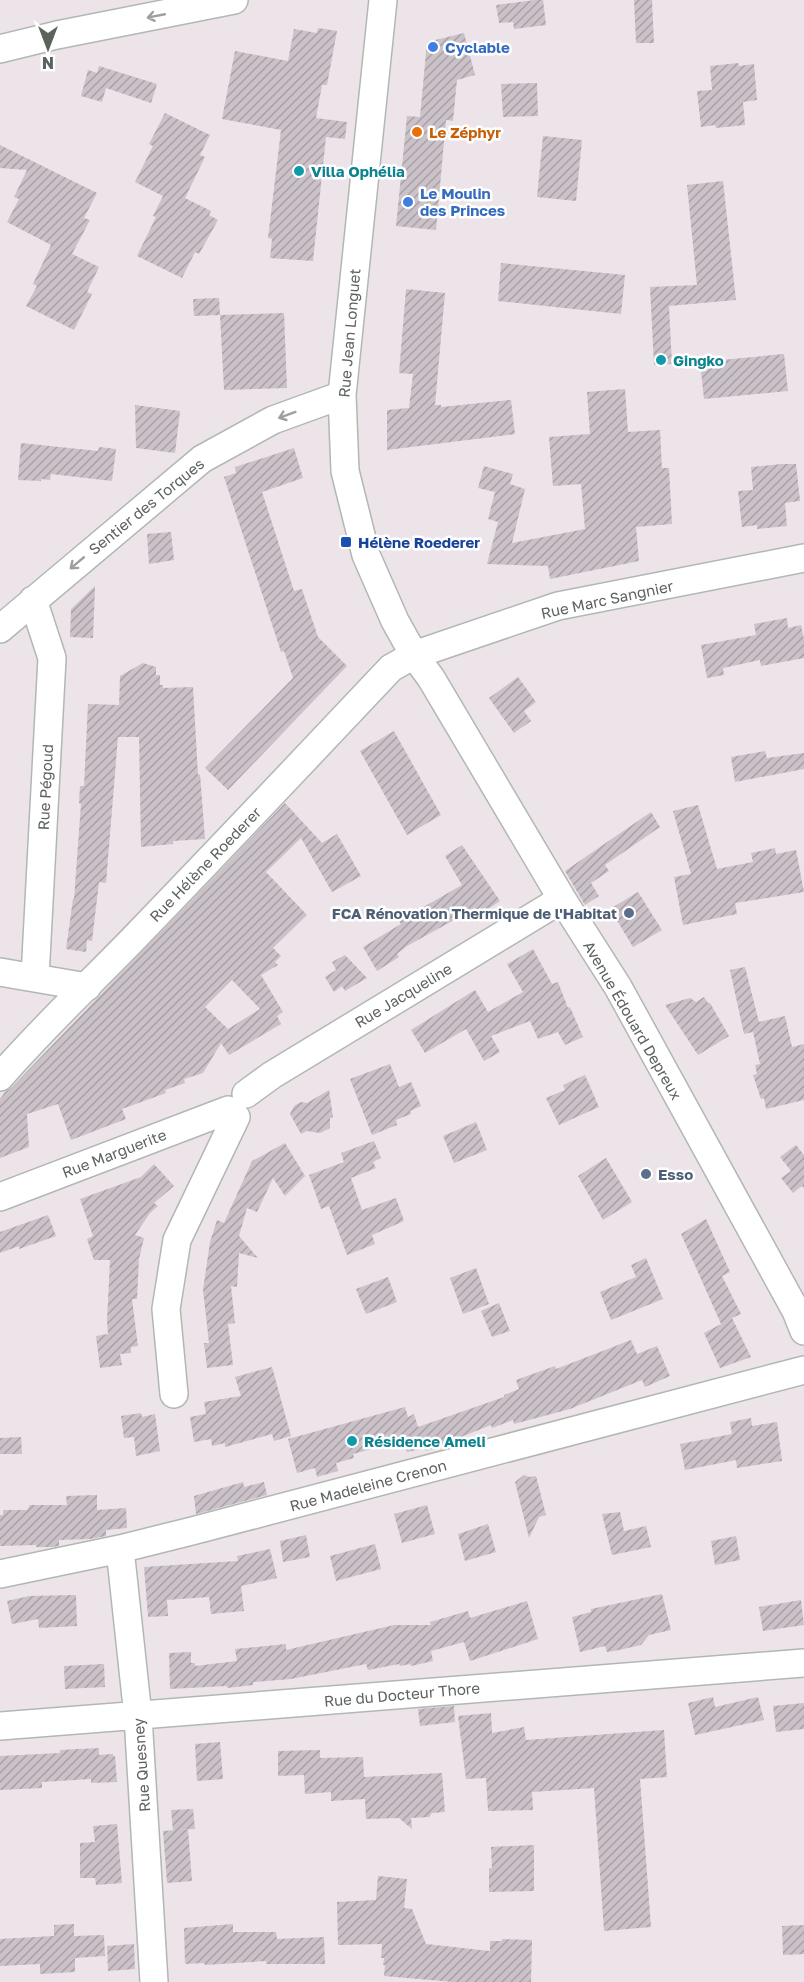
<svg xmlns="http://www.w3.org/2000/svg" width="804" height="1982" viewBox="0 0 804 1982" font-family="'Golos Text',sans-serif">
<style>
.building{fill:url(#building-hatch);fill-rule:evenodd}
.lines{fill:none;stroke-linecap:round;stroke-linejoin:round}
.minor-casing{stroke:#b1b8b2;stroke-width:30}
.minor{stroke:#fff;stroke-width:27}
.oneway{stroke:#9da19e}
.shop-dot{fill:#3f7fe0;stroke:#fff;stroke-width:2}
.food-dot{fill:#e8710a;stroke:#fff;stroke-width:2}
.culture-dot{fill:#0f9aa8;stroke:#fff;stroke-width:2}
.transit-dot{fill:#1a4fb4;stroke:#fff;stroke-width:2}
.service-dot{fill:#5c6f8a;stroke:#fff;stroke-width:2}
.labels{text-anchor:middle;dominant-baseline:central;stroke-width:5;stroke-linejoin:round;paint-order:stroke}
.shop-label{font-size:15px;font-weight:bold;fill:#366cbe;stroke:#fff;text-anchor:start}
.food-label{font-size:15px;font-weight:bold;fill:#c56008;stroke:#fff;text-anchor:start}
.culture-label{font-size:15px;font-weight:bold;fill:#0d838f;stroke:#fff;text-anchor:start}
.street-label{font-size:15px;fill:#5c635d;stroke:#fff}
.transit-label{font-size:15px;font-weight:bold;fill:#164399;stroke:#fff;text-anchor:start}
.service-label{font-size:15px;font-weight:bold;fill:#4e5e75;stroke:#fff;text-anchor:end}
</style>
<defs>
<pattern id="building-hatch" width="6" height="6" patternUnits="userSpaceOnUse" patternTransform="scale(1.5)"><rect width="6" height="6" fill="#cbc2c9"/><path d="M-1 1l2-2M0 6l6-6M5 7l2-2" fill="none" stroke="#a8a1a6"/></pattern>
</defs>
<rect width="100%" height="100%" fill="#ede4ea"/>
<path class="building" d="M535,0H543L546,25L514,29L513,22L499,23L496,5Z
M634,0H652L654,43H636Z
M318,28L337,31L327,85H322L316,118L347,122L345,139L326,137L313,261L270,258L272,239L268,238L281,130L222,119L235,51L288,61L294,29L317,33Z
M464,33L475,75L457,80L453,121L446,120L436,230L396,226L407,116L420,117L427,42Z
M738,63L739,66L754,64L757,100L743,102L745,125L716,128L715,125L701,127L697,91L712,90L710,66Z
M99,66L157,84L151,103L106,88L102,102L81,96L88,70L97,73Z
M537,83L538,116L503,117L501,84Z
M165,113L210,135L200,155L205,157L185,198L211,211L209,215L218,220L199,254L195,252L182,278L137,256L156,217L153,216L163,196L135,182L153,146L149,144Z
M543,136L582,140L576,201L537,197Z
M0,145L97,193L84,218L90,220L72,254L99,267L87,292L92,294L74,330L26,306L37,286L33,284L51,245L7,222L19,199L14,197L27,170L0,168Z
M723,181L736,300L669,306L672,364L654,365L650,287L697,285L687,185Z
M501,263L625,275L621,314L498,301Z
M406,289L445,293L435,405H441V407L511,400L515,434L387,450V410L409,408L413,374L399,373Z
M219,298L220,315L194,316L193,299Z
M284,313L287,388L224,390L220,315Z
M784,354L788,391L704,399L700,362Z
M625,389L628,432L660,430L662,468H669L672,524L636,527L639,561L550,579L548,566L487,564L498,522L488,519L495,492L478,488L484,466L513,474L510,484L525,489L512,543L585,529L581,484L553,486L549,437L590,434L587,392Z
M135,405L180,411L175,453L136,448Z
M21,443L98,451L99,447L116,449L112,481L51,474L50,480L41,479V481L18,480Z
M294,448L303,478L262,492L294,591L302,589L318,637L347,666L228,790L205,768L293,678L284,651L281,652L224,477L236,473L235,467Z
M781,464H796L800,501L785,503L787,526L757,529V525L742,527L738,491L753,490L751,467Z
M171,532L174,560L149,564L147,534Z
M95,586L93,638L70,637L71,609Z
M787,618L788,628L801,625L804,639V658L761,666L760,660L723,668L724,675L707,678L701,645L756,635L754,624Z
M143,663L156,667V675H160V685H163V688L193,687L198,775L200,774L205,839L173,841V844L141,847L139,737H118L106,883L99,882L92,941L87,940L86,952L66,949L73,899H74L81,804L79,803L80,786H84L88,704L119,705L120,676Z
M518,677L536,702L524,711L531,721L514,733L489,698Z
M394,731L441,815L407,835L360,751Z
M765,751L767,758L804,753V769L735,782L731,757Z
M285,803L322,843L337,834L361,876L332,892L301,838L266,872L307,915L273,948L281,956L275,962L278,965L261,975L283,1012L277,1016L281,1024L229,1055L221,1043L203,1073L184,1079L185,1083L165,1090L166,1093L122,1109L126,1119L71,1140L58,1104L27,1114L29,1147L0,1158V1099L5,1092L12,1087ZM232,980L260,1009L228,1029L205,1007Z
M698,805L717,869L753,862L751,853L775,848L776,854L796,850L804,892L735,903L737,914L683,925L674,877L691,874L673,811Z
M651,812L660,827L605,865L609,871L591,883L599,896L585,905L565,871Z
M462,845L500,901L478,916L474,909L407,946L397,954L399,957L377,971L363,947L401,924L399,921L462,885L445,856Z
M638,892L662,930L633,947L610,909Z
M533,949L552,984L558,982L568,1008L570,1007L583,1037L565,1045L558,1032L538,1039L530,1021L491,1036L500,1052L484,1061L466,1029L425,1053L411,1030L475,990L488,1012L523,992L507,964Z
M345,955L367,978L345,991L342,986L334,992L325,977L336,970L332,962Z
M745,967L759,1022L785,1016L792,1047L804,1044V1100L766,1109L764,1098L761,1099L753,1075L757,1074L755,1065L760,1064L753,1032L744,1034L730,970Z
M704,997L708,1003H710L729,1036L698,1055L665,1005L690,998L696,1002Z
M390,1064L399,1087L411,1082L421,1106L410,1111L411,1114L396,1120L397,1125L372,1135L350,1079Z
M585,1075L599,1107L559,1125L546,1098L565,1090L563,1085Z
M329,1090L333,1117L330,1118V1128L320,1133L307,1131L301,1134L290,1114L294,1106L301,1102L307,1103Z
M476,1122L487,1150L454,1163L443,1136Z
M374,1141L381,1158L373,1162L376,1168L351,1178L362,1210L396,1198L404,1221L372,1235L375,1244L347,1255L329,1206L321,1209L309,1175L344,1162L341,1153Z
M285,1143L305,1176L285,1196L273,1178L257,1212L247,1208L239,1236L258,1258L239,1253L237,1287L231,1286L235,1323L228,1324L233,1365L207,1368L204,1343H209L203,1290L210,1242L217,1220L224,1223L252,1161Z
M796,1145L804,1155V1188L802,1186L793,1193L781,1178L791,1171L780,1157Z
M606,1158L632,1202L603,1220L578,1176Z
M154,1164L174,1186L154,1203L158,1206L150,1213L135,1235L144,1238L139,1259L137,1299H132L138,1346L131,1347V1353L120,1354L122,1365L100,1368L96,1336L108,1334L107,1321L110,1260H94L87,1239L93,1236L80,1199L141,1177Z
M48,1215L56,1236L19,1249V1246L0,1253V1232Z
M706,1219L730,1272L722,1276L741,1314L732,1318L751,1357L720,1368L704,1333L721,1324L681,1234Z
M646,1258L663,1299L611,1320L600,1292L636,1277L631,1265Z
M476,1268L489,1304L463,1314L450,1278Z
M388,1277L397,1302L366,1314L356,1289Z
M499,1303L510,1331L492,1337L481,1311Z
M631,1340L637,1354L657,1346L670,1376L645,1387L642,1380L570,1409L514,1424L513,1420L492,1428L491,1425L426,1451L425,1448L407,1452L404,1444L391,1448L390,1444L353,1454L354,1458L336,1463L338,1471L317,1477L315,1468L297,1473L288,1439L405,1407L408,1417L414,1414L418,1427L504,1397V1395L519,1389L516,1380L555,1366L556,1369Z
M272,1367L291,1436L274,1441L272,1434L225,1447V1443L212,1446L211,1439L194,1442L190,1417L206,1414L204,1402L241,1396L235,1377Z
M141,1413L142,1417L155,1414L160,1451L136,1456L134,1437L124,1438L121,1416Z
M751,1418L752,1426L777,1422L782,1461L737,1468L736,1460L685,1470L680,1444L732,1434L730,1422Z
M21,1437L22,1454H0V1438Z
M524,1475L529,1477L536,1476L546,1515L539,1517L529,1538L515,1482Z
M243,1482L244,1487L264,1482L267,1495L196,1514L194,1496Z
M97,1495V1510L126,1508L127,1528L106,1530V1536L90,1539L59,1540V1546L52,1547H36V1545L0,1546V1515H3V1510H27L30,1505H67L66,1496Z
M427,1505L435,1534L402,1543L394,1514Z
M620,1512L624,1531L646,1526L651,1547L612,1555L602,1514Z
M488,1524L496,1552L465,1561L458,1534Z
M306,1535L310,1557L283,1562L280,1541Z
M736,1536L740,1560L715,1565L711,1541Z
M375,1544L381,1569L336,1581L330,1556Z
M270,1549L277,1578L241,1586L244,1611L211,1614L209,1597L167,1600L168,1616L148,1617L144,1567L238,1561L237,1556Z
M662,1594L671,1630L649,1635L641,1645L619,1650L607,1652L605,1646L580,1652L572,1617L591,1612V1609Z
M76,1595L77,1626L39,1628L38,1619L12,1624L7,1601L29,1596Z
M801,1600L804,1625L763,1631L759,1607Z
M527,1601L538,1639L470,1661L464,1642L431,1651L433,1661L411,1666L410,1664L400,1666L399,1664L368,1670L366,1664L291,1679L253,1682V1685L227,1688V1686L170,1689L169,1653L191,1652V1663H195V1666L237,1661L235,1649L286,1644V1650L394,1625H431L430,1622L468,1611L470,1618Z
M104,1664L105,1687L65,1689L64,1666Z
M713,1697L715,1707L758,1697L764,1720L695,1735L688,1703Z
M804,1703V1729L776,1732L773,1706Z
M454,1706L455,1722L420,1726L418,1709Z
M491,1713L492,1733L524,1727L526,1740L664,1730L667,1777L640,1779L651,1927L604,1931L594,1788L532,1792L533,1810L488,1811L486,1778L466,1779L458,1716Z
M220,1742L223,1779L197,1781L195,1744Z
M99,1748V1755L113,1754V1756H115L117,1782L91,1783V1779L42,1782V1788L0,1790V1756L60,1753V1750Z
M320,1750V1758L363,1757L364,1777L442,1773L445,1812L432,1813L429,1817L411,1818L412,1829L399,1818L366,1819L365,1799L331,1801V1792L305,1794L304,1775L278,1776V1751Z
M193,1809L195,1829L173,1830L171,1810Z
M117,1824L122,1883L96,1885L95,1878H80V1843L95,1842L93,1826Z
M188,1829L192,1881L167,1883L163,1831Z
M534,1845V1891L489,1892V1869L492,1868L491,1847Z
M378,1876L407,1879L404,1908L412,1909L426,1944L490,1951V1941H502V1939L532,1940L531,1982H453L384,1976L385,1965H383L384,1958H381L382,1944L338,1945L337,1902L376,1900Z
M74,1924V1936L104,1935L105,1956L75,1958V1972L40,1974V1964L0,1966V1939L54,1936V1925Z
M233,1924V1932H276L277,1939L324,1937L325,1964H266V1961L205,1965L204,1963L185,1964L184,1928Z
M804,1925V1954L783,1955L782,1926Z
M134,1944L135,1969L108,1971L107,1946Z"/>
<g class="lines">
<defs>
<path id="minor" d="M383,0L342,395L345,471L366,555L395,621L414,655L431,678L562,899L618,987L796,1311L804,1331
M0,49L57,35L234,0
M33,600L52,658L35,977
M0,629L202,459L273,420L342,395
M0,972L87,987
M0,1077C44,1026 93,981 139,933C224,845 307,757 391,668L414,655L558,606L804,558
M246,1094L272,1075L562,899
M0,1197L228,1110
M174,1394L166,1309L177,1240L236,1117
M120,1549L138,1716L154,1982
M0,1574L120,1549L192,1531L804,1370
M0,1726L804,1663"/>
</defs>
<use href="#minor" class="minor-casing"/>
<use href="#minor" class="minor"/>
</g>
<defs><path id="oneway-shaft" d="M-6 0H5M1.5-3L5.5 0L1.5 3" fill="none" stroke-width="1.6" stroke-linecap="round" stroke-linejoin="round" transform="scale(1.5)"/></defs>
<g class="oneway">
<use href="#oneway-shaft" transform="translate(156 16) rotate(169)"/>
<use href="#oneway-shaft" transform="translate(287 415) rotate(160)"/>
<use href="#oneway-shaft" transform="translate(77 563) rotate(140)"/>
</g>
<g class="shop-dot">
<circle cx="433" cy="47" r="6"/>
<circle cx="408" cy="202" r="6"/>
</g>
<circle class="food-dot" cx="417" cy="132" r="6"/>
<g class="culture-dot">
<circle cx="299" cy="171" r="6"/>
<circle cx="661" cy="360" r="6"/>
<circle cx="352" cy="1441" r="6"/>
</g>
<rect class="transit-dot" x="340" y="536" width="12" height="12" rx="3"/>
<g class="service-dot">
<circle cx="629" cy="913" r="6"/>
<circle cx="646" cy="1174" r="6"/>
</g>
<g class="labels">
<g class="shop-label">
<text x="445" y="47">Cyclable</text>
<text x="420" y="193">Le Moulin<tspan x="420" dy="17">des Princes</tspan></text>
</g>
<g class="food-label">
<text x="429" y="132">Le Zéphyr</text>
</g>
<g class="culture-label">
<text x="311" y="171">Villa Ophélia</text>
<text x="673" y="360">Gingko</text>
<text x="364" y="1441">Résidence Ameli</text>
</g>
<g class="street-label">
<text transform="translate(349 333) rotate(-85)">Rue Jean Longuet</text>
<text transform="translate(146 506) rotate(-39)">Sentier des Torques</text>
<text transform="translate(607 599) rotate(-12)">Rue Marc Sangnier</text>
<text transform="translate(45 787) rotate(-87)">Rue Pégoud</text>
<text transform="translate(205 864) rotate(-46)">Rue Hélène Roederer</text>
<text transform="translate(403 995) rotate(-31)">Rue Jacqueline</text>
<text transform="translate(633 1020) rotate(60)">Avenue Édouard Depreux</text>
<text transform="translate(114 1153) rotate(-21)">Rue Marguerite</text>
<text transform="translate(368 1485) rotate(-15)">Rue Madeleine Crenon</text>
<text transform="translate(402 1694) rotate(-5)">Rue du Docteur Thore</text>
<text transform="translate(141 1765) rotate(-94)">Rue Quesney</text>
</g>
<g class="transit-label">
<text x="358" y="542">Hélène Roederer</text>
</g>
<g class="service-label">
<text x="617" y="913">FCA Rénovation Thermique de l'Habitat</text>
<text x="658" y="1174" text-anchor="start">Esso</text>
</g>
</g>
<g transform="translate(48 48) rotate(180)" stroke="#ffffff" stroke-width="4.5" paint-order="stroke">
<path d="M0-4.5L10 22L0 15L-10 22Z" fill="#5c635d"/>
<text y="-9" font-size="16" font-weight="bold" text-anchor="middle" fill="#5c635d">N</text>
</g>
</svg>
